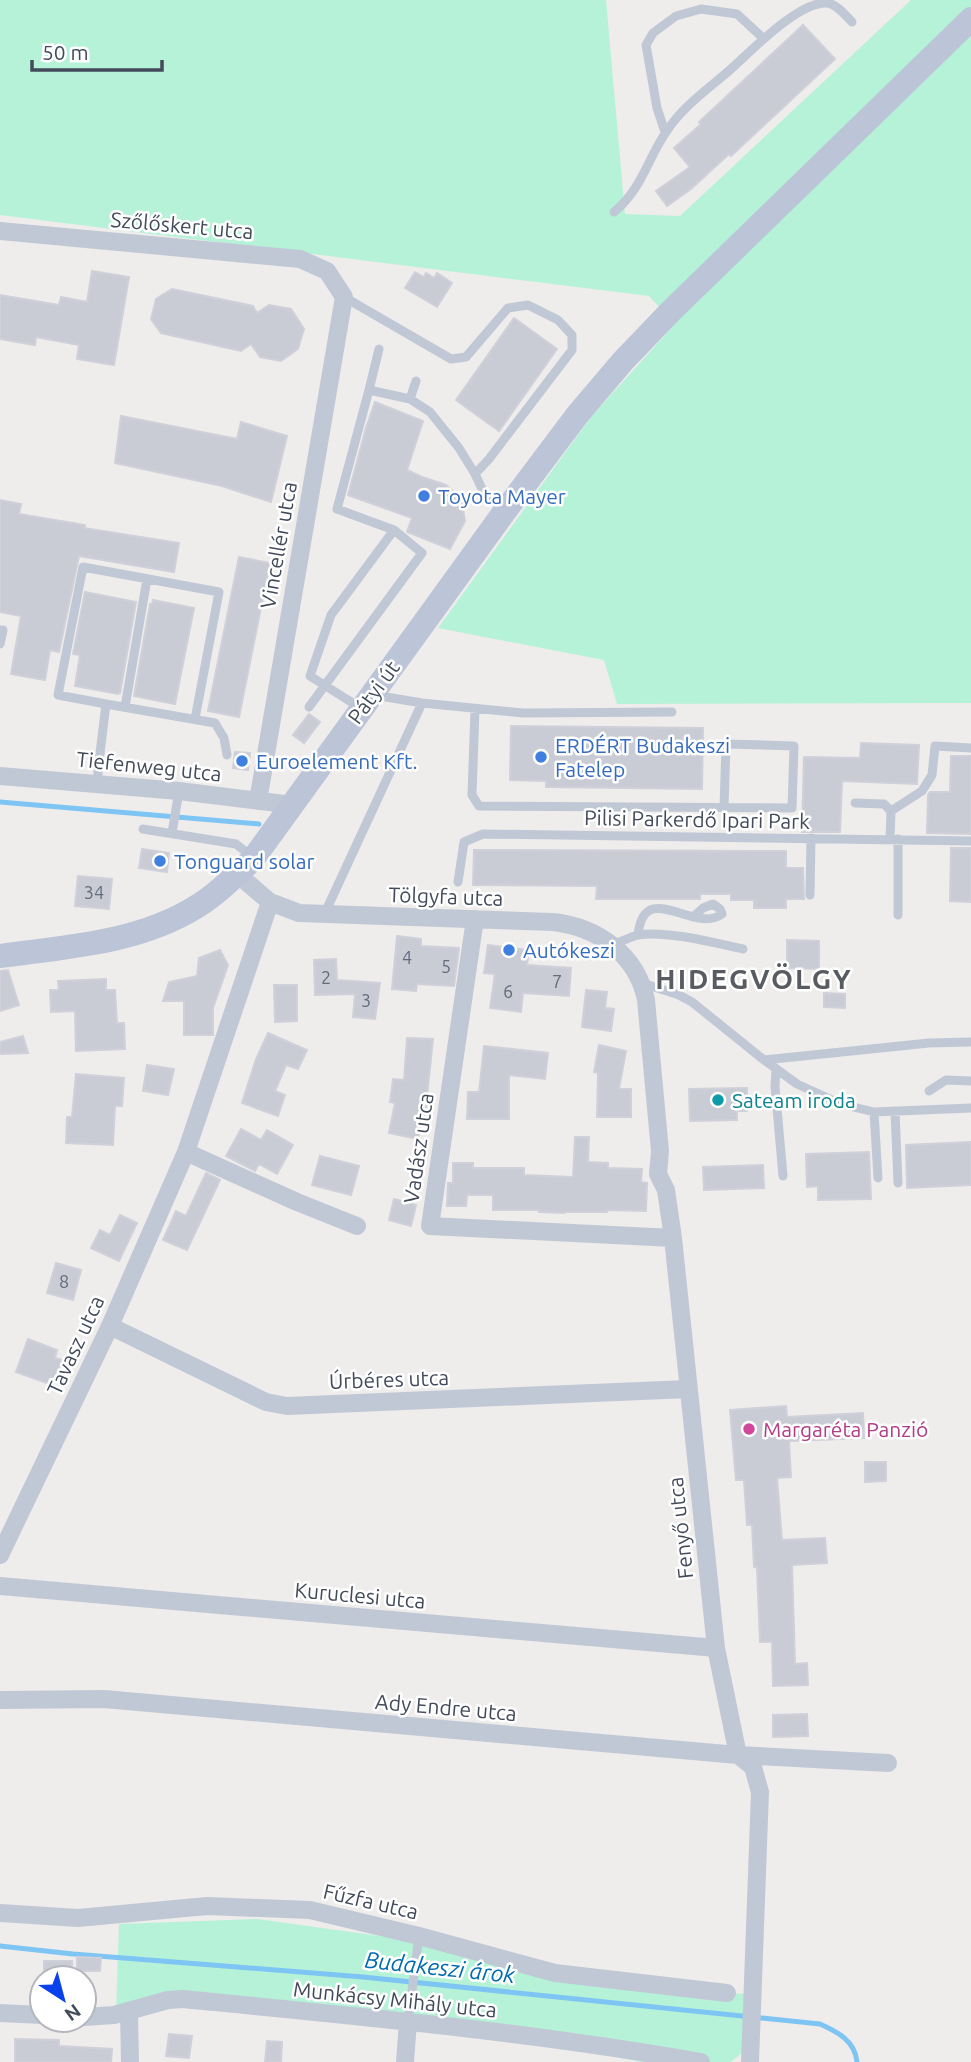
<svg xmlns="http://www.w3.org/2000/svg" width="971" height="2062" viewBox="0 0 971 2062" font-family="Ubuntu,sans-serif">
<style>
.green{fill:#b5f2d8}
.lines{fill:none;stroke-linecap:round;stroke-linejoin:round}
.stream{stroke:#7ec5f3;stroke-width:5}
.building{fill:#caccd5;stroke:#cfd0d9;stroke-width:2}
.lane{stroke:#c1c8d5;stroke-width:9}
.street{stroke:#c1c8d5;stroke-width:18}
.secondary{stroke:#bcc4d8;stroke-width:24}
.shop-dot{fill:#3f7fe0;stroke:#fff;stroke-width:2.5}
.culture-dot{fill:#0f9aa8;stroke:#fff;stroke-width:2.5}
.hotel-dot{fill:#d1479c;stroke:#fff;stroke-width:2.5}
.labels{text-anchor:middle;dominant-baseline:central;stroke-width:5;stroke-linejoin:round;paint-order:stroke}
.number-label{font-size:18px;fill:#656b7a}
.street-label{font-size:21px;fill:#434b5b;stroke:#fff}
.shop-label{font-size:21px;fill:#366cbe;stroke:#fff;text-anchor:start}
.culture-label{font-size:21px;fill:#0d838f;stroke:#fff;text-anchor:start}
.hotel-label{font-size:21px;fill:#b23c85;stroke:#fff;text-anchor:start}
.water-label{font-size:23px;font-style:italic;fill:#006bb1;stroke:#fff}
.district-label{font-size:28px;font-weight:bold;letter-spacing:2px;fill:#585b62;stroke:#fff}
</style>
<rect width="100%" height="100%" fill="#efecec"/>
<path class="green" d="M0,0H606L625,214L680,216L911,0H971V703L617,704L604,660L438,628L591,417L675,324L649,296L0,215Z
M257,1919L416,1941L626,1989L747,1994L745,2050L731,2062H642L485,2032L208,2004L116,2014L119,1924Z"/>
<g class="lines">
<path class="stream" d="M0,802L259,824
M0,1946L73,1954L363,1977L820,2024C838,2032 855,2041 857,2062"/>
</g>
<path class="building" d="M803,25L835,59L731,156L729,154L691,189L667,206L656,191L690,167L674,148L701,124L699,122Z
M92,271L129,277L114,365L77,359L79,345L36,337L35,345L0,339V295L59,305L61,297L87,302Z
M415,272L424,277L426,273L434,278L437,273L452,283L437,307L405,288Z
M172,289L253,306L257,313L269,305L291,309L304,329L298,349L281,361L260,357L251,344L241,351L161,333L151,319L156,299Z
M514,318L557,349L499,431L456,400Z
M375,402L423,421L407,470L422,477L446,485L461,498L465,521L450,549L407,532L412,518L348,495L366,428Z
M121,416L237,439L241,422L287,436L271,502L222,486L115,463Z
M0,500L21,504L19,514L85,525L84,528L179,543L174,572L79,556L59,652L50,650L45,680L11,674L21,616L0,612Z
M239,557L270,563L239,717L208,711Z
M85,592L136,602L120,693L118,694L75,686L80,655L73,654Z
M153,600L194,608L175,704L134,696L150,604H152Z
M309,714L320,722L304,743L293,735Z
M511,726L703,728L702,789L546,787V781L510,780Z
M861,743L919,745L917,784L842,781L840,832H802L804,757L860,758Z
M235,752L250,753L248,770L233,768Z
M951,756H971V834L927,833L928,795L930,792H950Z
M951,848H971V902L950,901Z
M142,849L169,853L167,872L139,868Z
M474,850L786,851V868H803L804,899H786V908H754V900H731V894H700V899H596L597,886L473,885Z
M78,876L112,879L109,909L75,906Z
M397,936L421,939V946L459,948L454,986L417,984L416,991L392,989Z
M787,940L819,941V969L787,968Z
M488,945L529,950L527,965L571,968L569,996L523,993L521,1012L490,1008L495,974L484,973Z
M220,950L228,965L213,1008V1035H184V1001H163L169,982L197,976L199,958Z
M336,959L337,980L380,983L375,1019L353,1017L355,994L315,995L314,960Z
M8,970L19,1005L0,1011V971Z
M106,979V990H115L117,1023H124L125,1049L76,1051L75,1011L51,1012L50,990H59L58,981Z
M274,985H297V1021L275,1022Z
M586,990L607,992L605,1008L614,1009L611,1031L582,1027Z
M824,993L845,994V1008L824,1007Z
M268,1033L307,1050L298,1069L286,1065L275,1091L285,1095L278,1116L242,1103L256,1059Z
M23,1036L28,1053L0,1054V1042Z
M407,1038L433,1039L426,1106L418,1139L389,1133L395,1103L390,1102L393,1079L404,1080Z
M599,1045L626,1051L619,1089H631V1117H597L598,1073L594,1072Z
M484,1046L548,1053L545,1079L509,1075V1119H467L468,1092H479Z
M147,1065L174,1069L168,1095L143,1091Z
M76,1074L124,1078L122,1106H115L113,1145L66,1143L67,1117H72Z
M747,1088V1111H737V1120L690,1121L689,1089Z
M241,1129L261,1140L267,1130L293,1145L277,1174L259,1164L255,1171L226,1156Z
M575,1137H589L588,1162L608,1163V1168L642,1169L641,1182L647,1183L646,1211L607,1210V1212H564V1213L539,1212V1210H493V1195H467L466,1206H447L448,1183H453V1163H473V1168H524V1175L573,1177Z
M971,1142V1185L907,1188L906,1145Z
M869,1152L871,1199L818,1200V1186L807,1187L806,1154Z
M320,1156L359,1166L351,1195L312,1185Z
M763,1165L764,1188L704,1190L703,1167Z
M206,1173L220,1180L187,1250L163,1240L176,1211L186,1216Z
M394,1199L416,1205L411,1226L389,1220Z
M120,1215L137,1223L119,1261L91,1248L100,1230L110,1235Z
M56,1263L81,1270L73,1300L47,1293Z
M28,1339L57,1350L55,1358L62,1360L52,1385L16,1372Z
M786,1406L787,1417L863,1413L864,1438L789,1441L791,1477L777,1478L782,1540L825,1538L827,1563L792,1565L795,1664L807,1663L808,1685L773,1686L772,1642H760L757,1567H754L752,1525H747L744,1480H736L730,1410Z
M865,1462H886V1481L865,1482Z
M807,1714L808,1736L773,1737V1715Z
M77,1957L101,1958L100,1971H77Z
M44,1961H72V1978H44Z
M169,2034L192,2036L189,2058L166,2056Z
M15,2039L59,2040V2046L112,2049L111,2062H15Z
M267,2041L282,2042L281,2062H265Z"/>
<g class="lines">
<path class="lane" d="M665,132L657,108L646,45L653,33L676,16L701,9L737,14L764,39
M614,212C642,189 647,160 666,132C683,106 708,89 731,69C751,51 799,1 827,3C837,4 846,16 852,22
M344,297L451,359L466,357L508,308L528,305L558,320L572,335V350L489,459L475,474
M369,390L379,349
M410,399L416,381
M0,630H3L0,644
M374,695L422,703L523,713L672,712
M106,704L58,695L83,567L219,592L195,719
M125,707L147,579
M309,707L422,553L394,530L337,509L369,390L410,399L430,412L459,448L475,474L483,491L503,509
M359,707L310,676L331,615L394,530
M475,709L472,795L479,806L792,808L794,746L726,744L724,808
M98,784V770L106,704L215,723L224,738L227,755
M855,803L884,804L891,811
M143,829L236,844L251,856
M172,833L179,791
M890,839L891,811L922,791L932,775L935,746L971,748
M898,839V915
M458,882L464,842L483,834L971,841
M810,895L811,838
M324,915L422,703
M638,935C644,877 694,935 722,914L720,909L713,904L703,908L693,917
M612,945C620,942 630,937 638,935C665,930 715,943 743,949
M642,983L679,995L692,1002L764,1060L929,1043L971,1042
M764,1060L797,1084L841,1104L874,1112L971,1108
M776,1069L775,1086L783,1176
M929,1091L946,1080L971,1081
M895,1111L898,1183
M874,1112L878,1178
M408,2022L419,1936"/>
<path class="street" d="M0,231L300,259L327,271L344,297L258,801
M0,776L179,791L293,805
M237,874L270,902L299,913L553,922C598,927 637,955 646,1000L660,1151L658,1174L666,1190L673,1238L716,1648L738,1755L753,1767L760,1792L750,2062
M475,919L430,1226L673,1238
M186,1152L297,1202L357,1226
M110,1326L266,1402L287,1406L688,1389
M0,1555L110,1326L186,1152L270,902
M0,1586L716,1648
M0,1700L104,1699L738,1755L888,1763
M0,1913L78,1918L207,1906L310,1910L419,1936L555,1973L727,1993
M129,2012L130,2062
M0,2013L42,2015
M84,2017L114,2015L168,2000L183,1999C356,2016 530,2032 701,2062
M405,2062L408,2022"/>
<path class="secondary" d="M0,956C66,947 138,943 196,907C217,894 235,876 253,859L505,511L578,414L623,361L671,311L971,19"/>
</g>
<g class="shop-dot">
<circle cx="424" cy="496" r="7"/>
<circle cx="541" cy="757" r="7"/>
<circle cx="242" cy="761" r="7"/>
<circle cx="160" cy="861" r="7"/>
<circle cx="509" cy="950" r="7"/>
</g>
<circle class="culture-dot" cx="718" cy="1100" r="7"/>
<circle class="hotel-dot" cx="749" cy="1429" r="7"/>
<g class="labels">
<g class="number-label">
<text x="94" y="892">34</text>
<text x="407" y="957">4</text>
<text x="446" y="966">5</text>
<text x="326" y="977">2</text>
<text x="557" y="981">7</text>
<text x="508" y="991">6</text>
<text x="366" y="1000">3</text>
<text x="64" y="1281">8</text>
</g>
<g class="street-label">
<text transform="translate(182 225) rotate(5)">Szőlőskert utca</text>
<text transform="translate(278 545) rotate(-80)">Vincellér utca</text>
<text transform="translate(373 692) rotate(-54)">Pátyi út</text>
<text transform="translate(149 766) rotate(6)">Tiefenweg utca</text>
<text transform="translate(697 819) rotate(1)">Pilisi Parkerdő Ipari Park</text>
<text transform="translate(446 896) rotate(2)">Tölgyfa utca</text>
<text transform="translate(418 1148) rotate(-82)">Vadász utca</text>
<text transform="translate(75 1345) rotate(-65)">Tavasz utca</text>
<text transform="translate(389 1379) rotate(-2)">Úrbéres utca</text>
<text transform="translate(680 1528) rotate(-96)">Fenyő utca</text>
<text transform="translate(360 1595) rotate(5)">Kuruclesi utca</text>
<text transform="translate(446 1707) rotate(5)">Ady Endre utca</text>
<text transform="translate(371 1901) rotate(13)">Fűzfa utca</text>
<text transform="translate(395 1999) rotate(6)">Munkácsy Mihály utca</text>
</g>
<g class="shop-label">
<text x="438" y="496">Toyota Mayer</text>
<text x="555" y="745">ERDÉRT Budakeszi<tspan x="555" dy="24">Fatelep</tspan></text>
<text x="256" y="761">Euroelement Kft.</text>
<text x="174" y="861">Tonguard solar</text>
<text x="523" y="950">Autókeszi</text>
</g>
<g class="culture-label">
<text x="732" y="1100">Sateam iroda</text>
</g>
<g class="hotel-label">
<text x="763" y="1429">Margaréta Panzió</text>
</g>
<g class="water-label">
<text transform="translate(440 1967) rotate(6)">Budakeszi árok</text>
</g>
<g class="district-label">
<text x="754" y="978">HIDEGVÖLGY</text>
</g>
</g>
<g transform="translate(63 1999) rotate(144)"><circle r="33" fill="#ffffff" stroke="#b4b7bd" stroke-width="2"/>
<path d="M0-5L12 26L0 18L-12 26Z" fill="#0942ec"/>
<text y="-10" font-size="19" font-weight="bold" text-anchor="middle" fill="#434b5b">N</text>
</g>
<path d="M32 60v10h130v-10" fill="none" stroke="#434b5b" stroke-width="3.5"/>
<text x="42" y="60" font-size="21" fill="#434b5b" stroke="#ffffff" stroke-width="5" paint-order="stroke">50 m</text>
</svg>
